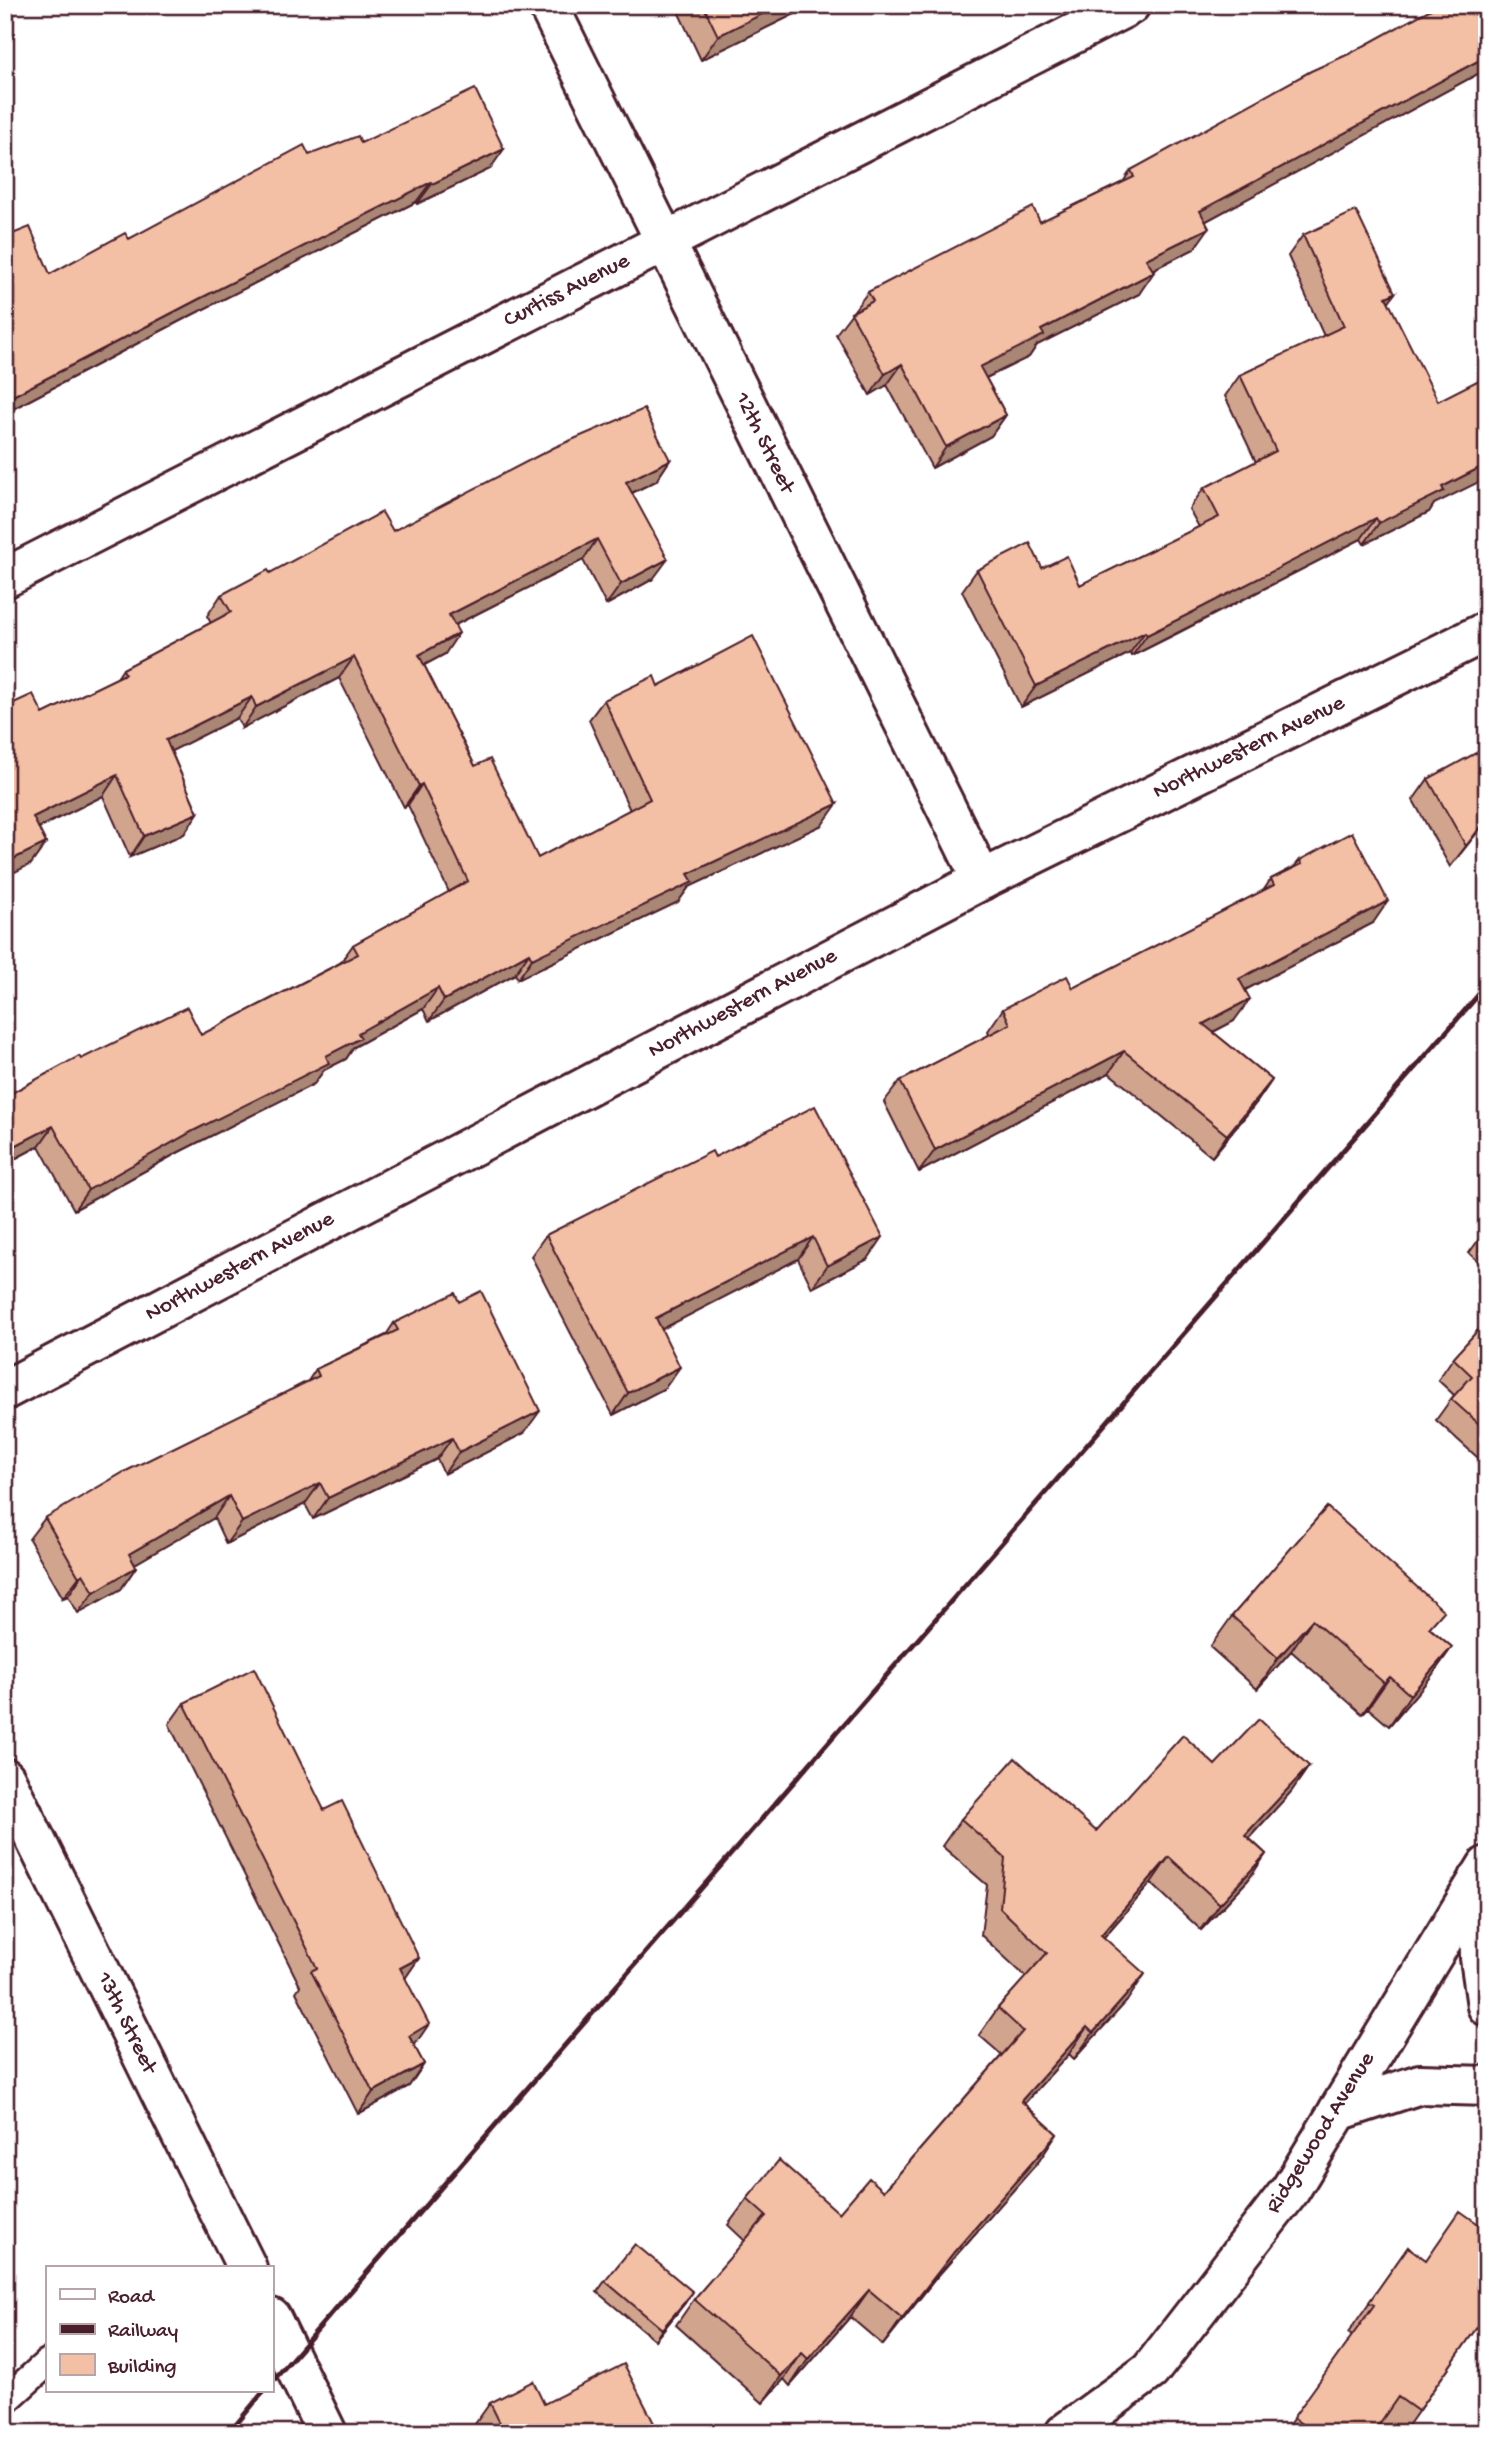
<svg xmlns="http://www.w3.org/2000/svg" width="1492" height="2438" viewBox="0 0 1492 2438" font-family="'Gochi Hand',sans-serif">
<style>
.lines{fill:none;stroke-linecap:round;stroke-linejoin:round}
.lane-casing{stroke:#4a1f2b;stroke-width:32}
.street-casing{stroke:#4a1f2b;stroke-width:44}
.secondary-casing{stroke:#4a1f2b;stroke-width:44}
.lane{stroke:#fff;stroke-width:26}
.street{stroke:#fff;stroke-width:38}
.secondary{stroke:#fff;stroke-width:38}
.rail{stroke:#4a1f2b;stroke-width:5}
.wall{fill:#d1a48e;stroke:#4a1f2b;stroke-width:2}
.shaded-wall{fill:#aa8674;stroke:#4a1f2b;stroke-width:2}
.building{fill:#f3bfa5;stroke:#4a1f2b;stroke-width:2}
.labels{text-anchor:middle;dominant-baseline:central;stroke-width:5;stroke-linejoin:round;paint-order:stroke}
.street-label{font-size:23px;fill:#4a1f2b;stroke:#fff}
</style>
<rect width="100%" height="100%" fill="#fff"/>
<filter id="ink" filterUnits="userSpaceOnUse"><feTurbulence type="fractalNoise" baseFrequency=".0143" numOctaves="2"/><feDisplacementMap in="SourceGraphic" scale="14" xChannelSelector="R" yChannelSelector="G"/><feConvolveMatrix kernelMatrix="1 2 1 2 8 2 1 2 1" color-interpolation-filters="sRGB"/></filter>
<g filter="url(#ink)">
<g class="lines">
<defs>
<path id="lane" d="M5,2401L47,2363"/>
<path id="street" d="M548,5L982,880
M5,578L1130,5
M1479,1878L1480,1958L1487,2006
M1338,2111L1420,2084L1487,2086
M1065,2433L1150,2371L1291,2189L1487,1866"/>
<path id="secondary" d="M5,1390L982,880L1487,631
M5,1778L247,2268
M271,2318L327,2433"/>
</defs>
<use href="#lane" class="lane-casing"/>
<use href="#street" class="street-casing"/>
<use href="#secondary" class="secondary-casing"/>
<use href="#lane" class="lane"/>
<use href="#street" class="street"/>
<use href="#secondary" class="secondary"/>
<path class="rail" d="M271,2383L1487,985
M229,2433L264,2391"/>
</g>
<path class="wall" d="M675,5H813L701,60Z
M1487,5V69L1206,221L1194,249L1152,270L1139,294L1037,345L1029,357L986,378L1006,415L991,436L932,468L887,385L870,395L836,334L868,292L1040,222L1123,182L1131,170Z
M361,143L490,169L417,204L416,202L182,320L5,413V237L50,274L129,239L309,155Z
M1303,235L1395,293L1388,302L1434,504L1429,512L1364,544L1361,539L1178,633L1132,656L1130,653L1021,707L962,591L977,570L1042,568L1080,585L1199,527L1189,509L1204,488L1256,462L1225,396L1240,375L1324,336L1288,256Z
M670,460L656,481L632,493L653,579L606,605L583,560L455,625L445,654L424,665L475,766L538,858L630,810L589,720L604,700L658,686L822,825L689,887L678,902L518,979L515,974L429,1021L423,1009L354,1047L346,1059L324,1070L314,1084L179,1152L74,1210L39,1146L5,1164V1089L8,1095L81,1059L201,1035L340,963L353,945L449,892L408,805L404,807L339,678L242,728L237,718L171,751L198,813L184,834L130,857L103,796L38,828L46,843L31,864L43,714L117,678L123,669L211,623L207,616L221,595L270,573L393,531Z
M1428,779L1487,820L1450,867L1413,800Z
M1300,860L1373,923L1245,990L1234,1021L1213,1032L1272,1080L1257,1102L1212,1157L1109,1073L919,1172L884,1102L900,1081L990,1035L988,1031L1003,1009L1073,988L1263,891L1271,879L1294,867Z
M715,1157L868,1259L812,1288L798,1259L661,1329L665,1388L613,1415L531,1256L546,1235Z
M1487,1228V1269L1469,1253Z
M1487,1320V1466L1436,1420L1454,1395L1438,1380L1453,1358Z
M394,1323L524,1433L444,1474L437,1459L313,1519L305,1504L226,1544L214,1518L135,1564L136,1567L121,1589L78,1613L68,1596L63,1598L29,1539L45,1518L308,1381L316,1369L386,1335Z
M1327,1507L1431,1629L1452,1647L1430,1678L1389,1726L1368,1708L1362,1714L1291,1651L1257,1689L1210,1647L1232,1616Z
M184,1703L419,1958L405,1978L414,2046L424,2064L409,2086L358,2114L296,1992L300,1986L169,1724Z
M1215,1765L1309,1766L1291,1792L1249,1838L1266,1854L1248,1880L1201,1930L1151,1883L1104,1937L1127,2001L1074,2059L1069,2054L1024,2104L1057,2134L1039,2161L936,2278L883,2345L850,2317L790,2386L784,2379L763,2403L676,2325L694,2299L745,2241L728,2225L747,2199L839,2213L884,2191L1002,2055L979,2035L998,2008L1026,1977L981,1935L987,1885L942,1846L961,1819L1096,1831Z
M1408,2247L1487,2313L1403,2433H1384L1377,2428L1373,2433H1283L1352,2336L1348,2333Z
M605,2281L685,2303L655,2340L597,2292Z
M490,2403L544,2404L659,2433H479L475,2424Z"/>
<path class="shaded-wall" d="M780,5H813L701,60L718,36Z
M1487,56V69L1186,232L1200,211Z
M504,149L490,169L417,204L432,184Z
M431,182L416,202L182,320L5,413V400L197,300Z
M1209,228L1194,249L1132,280L1146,259Z
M1154,272L1139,294L1037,345L1029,357L965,388L980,367L1041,330Z
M1395,293L1380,314L1386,297Z
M902,364L887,385L870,395L885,374Z
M1006,415L991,436L932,468L946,447Z
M670,460L656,481L611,503L626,482Z
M1487,464V478L1434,504L1429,512L1364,544L1379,523L1442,487Z
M1376,518L1361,539L1132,656L1147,635Z
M597,539L583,560L435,635L449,615Z
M668,559L653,579L606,605L621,584Z
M1145,632L1130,653L1021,707L1036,686Z
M459,633L445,654L404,676L419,655Z
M354,657L339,678L242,728L256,707Z
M252,697L237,718L152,761L166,740Z
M117,775L103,796L18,838L33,817Z
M422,784L408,805L404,807L419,786Z
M837,804L822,825L689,887L678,902L518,979L532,959L688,874Z
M198,813L184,834L130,857L144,836Z
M1487,818V820L1450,867L1466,846Z
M46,843L31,864L5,877V863Z
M1388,901L1373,923L1224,1001L1239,979Z
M529,953L515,974L429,1021L444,1000Z
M438,988L423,1009L354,1047L346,1059L324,1070L314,1084L179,1152L74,1210L88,1190L326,1056L358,1033Z
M1250,999L1234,1021L1188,1045L1203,1024Z
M1124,1051L1109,1073L919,1172L935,1150Z
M1272,1080L1257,1102L1212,1157L1227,1135Z
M53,1126L39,1146L5,1164V1151Z
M813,1237L798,1259L641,1340L656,1318Z
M883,1237L868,1259L812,1288L827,1266Z
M680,1367L665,1388L613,1415L628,1393Z
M540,1411L524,1433L444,1474L459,1452Z
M452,1438L437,1459L313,1519L328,1498Z
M320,1483L305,1504L226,1544L242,1522Z
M229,1496L214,1518L114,1576L129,1554Z
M136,1567L121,1589L78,1613L94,1592Z
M83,1574L68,1596L63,1598L79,1577Z
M1312,1620L1291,1651L1257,1689L1278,1658Z
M1452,1647L1430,1678L1389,1726L1410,1695Z
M1390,1677L1368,1708L1362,1714L1384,1683Z
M1309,1766L1291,1792L1227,1862L1245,1835Z
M1266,1854L1248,1880L1201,1930L1220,1904Z
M1169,1857L1151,1883L1083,1961L1101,1935Z
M419,1958L404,1980L400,1968Z
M1145,1974L1127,2001L1074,2059L1093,2033Z
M429,2024L414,2046L409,2036Z
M1087,2027L1069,2054L1002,2128L1021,2101Z
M424,2064L409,2086L358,2114L373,2092Z
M1057,2134L1039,2161L936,2278L883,2345L902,2318L954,2252Z
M869,2290L850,2317L790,2386L808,2359Z
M693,2292L685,2303L655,2340L662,2329Z
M802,2353L784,2379L763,2403L781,2376Z"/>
<path class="building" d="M703,5H780L718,36Z
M1438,5H1487V56L1200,211L1209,228L1146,259L1154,272L1041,330L1044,335L980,367L1006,415L946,447L902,364L885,374L851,313L873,301L868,292L1033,207L1040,222L1134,177L1131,170L1311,71L1351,53Z
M475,89L504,149L432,184L431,182L197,300L5,400V237L30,227L50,274L125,233L129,239L304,145L309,155L358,136L361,143Z
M1356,211L1395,293L1386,297L1438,401L1487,376V464L1442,487L1444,491L1379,523L1376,518L1193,612L1147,635L1145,632L1036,686L977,570L1030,543L1042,568L1067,556L1080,585L1219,517L1204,488L1276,451L1240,375L1344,326L1303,235Z
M644,409L670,460L626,482L668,559L621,584L597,539L449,615L459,633L419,655L475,766L490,759L538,858L650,799L604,700L654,676L658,686L753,636L837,804L688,874L693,882L532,959L529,953L444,1000L438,988L358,1033L361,1038L326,1056L329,1063L193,1131L88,1190L53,1126L5,1151V1089L8,1095L79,1056L81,1059L187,1007L201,1035L358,954L353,945L468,881L422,784L419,786L354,657L256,707L252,697L166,740L198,813L144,836L117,775L33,817L46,843L5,863V707L33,694L43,714L125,674L123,669L231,612L221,595L268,570L270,573L382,512L393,531L555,447Z
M1487,747V818L1466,846L1428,779Z
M1352,832L1388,901L1239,979L1250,999L1203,1024L1272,1080L1227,1135L1124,1051L935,1150L900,1081L1010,1024L1003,1009L1067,976L1073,988L1274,885L1271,879L1302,864L1300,860Z
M815,1106L883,1237L827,1266L813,1237L656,1318L680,1367L628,1393L546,1235L712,1151L715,1157Z
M481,1291L540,1411L459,1452L452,1438L328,1498L320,1483L242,1522L229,1496L129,1554L136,1567L94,1592L83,1574L79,1577L45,1518L124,1472L319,1376L316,1369L398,1330L394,1323L455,1293L459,1302Z
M1487,1320V1431L1451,1399L1472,1376L1453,1358Z
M1327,1507L1444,1611L1429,1628L1452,1647L1410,1695L1390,1677L1384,1683L1312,1620L1278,1658L1232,1616Z
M254,1668L324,1810L342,1801L419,1958L400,1968L429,2024L409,2036L424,2064L373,2092L311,1971L317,1968L184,1703Z
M1259,1719L1309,1766L1245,1835L1266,1854L1220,1904L1169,1857L1101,1935L1145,1974L1093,2033L1087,2027L1021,2101L1057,2134L954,2252L902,2318L869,2290L808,2359L802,2353L781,2376L694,2299L766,2216L747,2199L779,2160L839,2213L869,2178L884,2191L1023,2031L998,2008L1047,1953L1000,1908L1005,1858L961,1819L1015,1758L1096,1831L1183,1735L1215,1765Z
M1460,2211L1487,2230V2313L1418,2411L1398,2397L1373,2433H1315L1293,2418L1374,2305L1369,2302L1408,2247L1426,2260Z
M635,2244L693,2292L662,2329L605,2281Z
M624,2364L659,2433H502L499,2428L502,2427L490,2403L533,2381L544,2404Z"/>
</g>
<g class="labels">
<g class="street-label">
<text transform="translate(567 291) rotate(-27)">Curtiss Avenue</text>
<text transform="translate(764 443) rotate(64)">12th Street</text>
<text transform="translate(1249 748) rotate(-26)">Northwestern Avenue</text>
<text transform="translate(743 1004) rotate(-28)">Northwestern Avenue</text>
<text transform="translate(240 1267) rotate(-28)">Northwestern Avenue</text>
<text transform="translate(126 2023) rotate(64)">13th Street</text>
<text transform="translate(1321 2133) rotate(-58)">Ridgewood Avenue</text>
</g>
</g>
<rect width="1492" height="2438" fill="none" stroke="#fff" stroke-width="28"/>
<rect x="14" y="14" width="1464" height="2410" fill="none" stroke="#4a1f2b" stroke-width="2.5" filter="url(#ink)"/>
<rect x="46" y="2266" width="228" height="126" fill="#ffffff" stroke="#b7a5aa" stroke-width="2"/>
<rect x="60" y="2289" width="35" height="10" fill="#ffffff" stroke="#b7a5aa" stroke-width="2"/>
<text x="108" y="2302" font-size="21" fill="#4a1f2b">Road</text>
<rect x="60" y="2324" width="35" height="10" fill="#4a1f2b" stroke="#b7a5aa" stroke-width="2"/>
<text x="108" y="2336" font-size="21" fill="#4a1f2b">Railway</text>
<rect x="60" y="2354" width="35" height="21" fill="#f3bfa5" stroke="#b7a5aa" stroke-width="2"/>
<text x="108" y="2372" font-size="21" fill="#4a1f2b">Building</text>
</svg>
